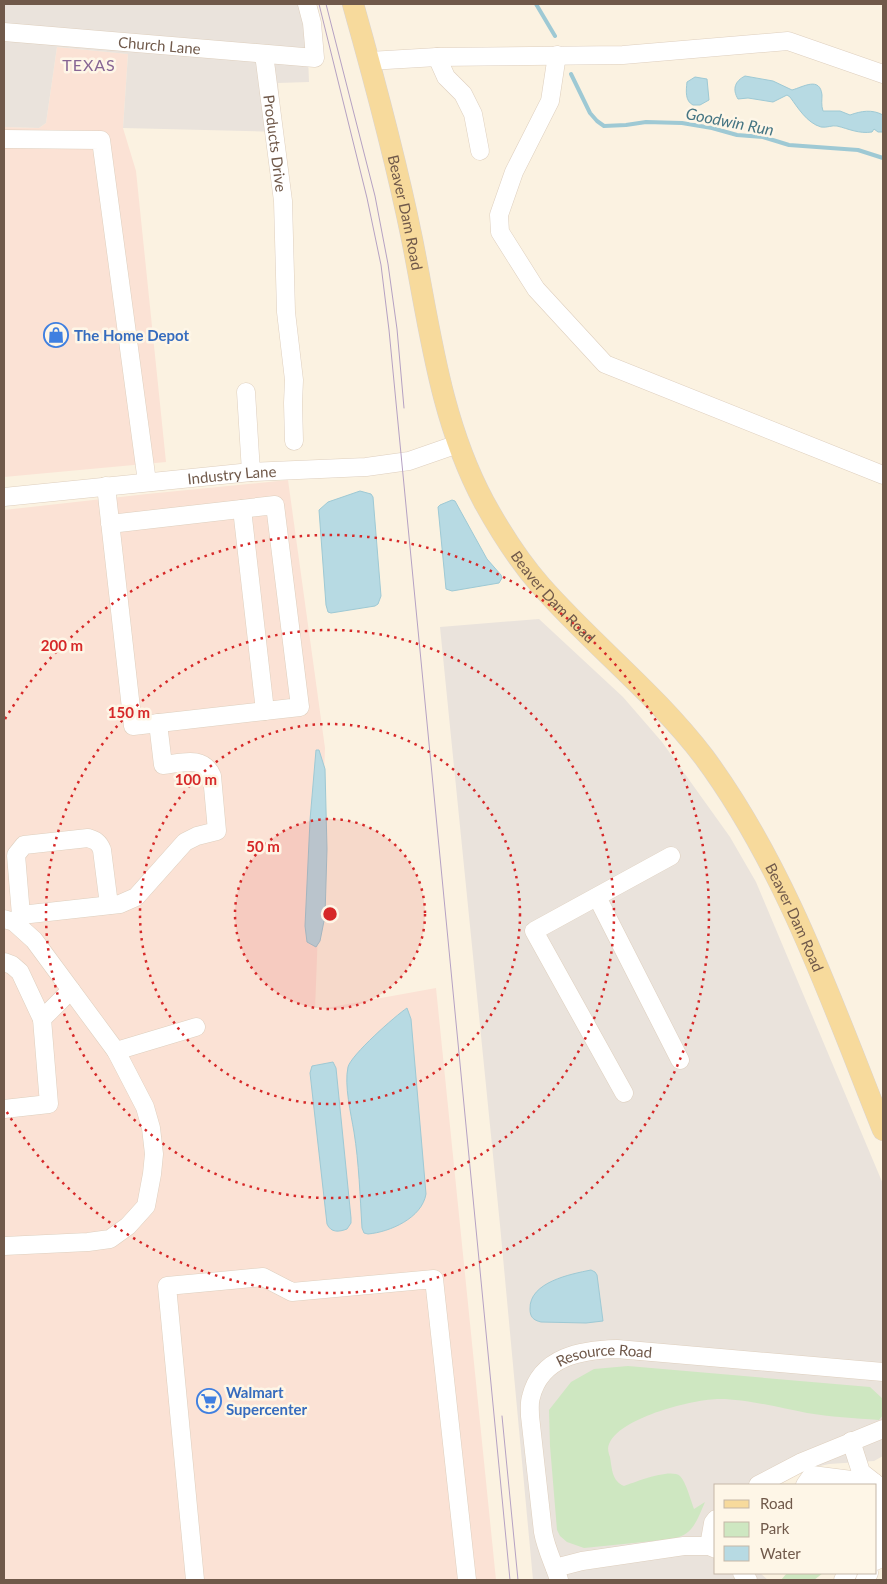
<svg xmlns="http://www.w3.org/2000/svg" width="887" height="1584" viewBox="0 0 887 1584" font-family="Lato,sans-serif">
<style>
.commercial{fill:#fbe2d5}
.industrial{fill:#eae3dc}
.green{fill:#cee7c1}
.water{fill:#b7dae3;stroke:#9ec9d4}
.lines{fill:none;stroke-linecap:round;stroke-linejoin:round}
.stream{stroke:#9ec9d4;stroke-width:4}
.minor-casing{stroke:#decfbe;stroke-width:19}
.major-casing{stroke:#dad4d0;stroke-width:22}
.minor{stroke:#fff;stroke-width:18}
.major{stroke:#f7da9c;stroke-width:21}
.tram{stroke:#b5a1c3;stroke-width:1}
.ring{fill:none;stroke:#d62828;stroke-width:2.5;stroke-dasharray:2.5 5}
.labels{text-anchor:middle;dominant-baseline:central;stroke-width:5;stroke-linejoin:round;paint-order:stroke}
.street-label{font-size:15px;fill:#70594a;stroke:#fef6e7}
.shop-label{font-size:15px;font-weight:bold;fill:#366cbe;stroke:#fef6e7;text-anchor:start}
.neighbourhood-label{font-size:16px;letter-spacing:1px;fill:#876594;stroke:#fef6e7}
.water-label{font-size:16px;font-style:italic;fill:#457583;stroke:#fef6e7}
.centre{fill:#d62828;stroke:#fef6e7;stroke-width:2.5}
.ring-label{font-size:15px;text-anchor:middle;font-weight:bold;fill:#d62828;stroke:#fef6e7;stroke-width:5;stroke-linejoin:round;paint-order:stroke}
</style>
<rect width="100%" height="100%" fill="#fbf2e1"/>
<path class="commercial" d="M57,47L128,54L123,128L136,171L166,462L4,477V127L39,128L46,123Z
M288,480L325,748L315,1010L436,988L496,1580H4V510L147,494Z"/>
<path class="industrial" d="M4,4H299L307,31L309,82L278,83L282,132L123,128L128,54L57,47L46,123L39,128L4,127Z
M539,619L623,697L662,742L730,837L756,882L883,1184V1456L874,1461L829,1464L807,1469L773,1485H716V1573H760L768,1580H533L500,1225L440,627Z"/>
<path class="green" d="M628,1366L870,1387L883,1399V1415L879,1420C855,1418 830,1417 807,1413C781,1408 746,1399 720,1399C693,1399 623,1417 610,1442C607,1447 608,1452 610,1457C612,1469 612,1481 624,1486C636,1482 670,1468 680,1476C686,1482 691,1501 694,1509L705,1502C697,1520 694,1534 673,1539L584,1548L567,1542L560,1536L557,1530L550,1446L549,1410L571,1382L594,1369Z
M787,1573H823L814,1580H781Z"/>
<path class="water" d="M745,76L773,81L792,90C803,87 820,76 822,95C822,100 821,105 823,111H840L850,115C861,111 872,109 883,115V132H878L874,129L872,132C859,134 849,129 837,126C832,125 827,128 821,127C807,123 798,108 790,97L787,95L773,102L748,98L738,99C732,89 735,81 745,76Z
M695,77L707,79L709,100L700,105H693C685,101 686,91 687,82Z
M360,491L371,494L373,497L381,596L378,604L375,606L331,613L328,612L326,605L319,510L328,502Z
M452,500L455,501L487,559L501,575L502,578L499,583L452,591L446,589L438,507L440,505Z
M316,750H319L325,769L327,849L325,916L320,941L316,947L307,942L305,926L310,820Z
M407,1008L411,1019L426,1194C422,1218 390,1232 368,1234L364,1233L362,1228C360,1196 359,1163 354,1132C351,1114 344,1085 348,1067C351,1055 395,1016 407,1008Z
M333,1062L336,1068L351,1218V1223L347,1229C339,1232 331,1233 327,1224L310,1073L312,1066Z
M591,1270L595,1272L597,1275L603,1321L586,1323L541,1322C533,1320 530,1317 530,1309C529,1282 571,1274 591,1270Z"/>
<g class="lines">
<path class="stream" d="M536,4L555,36
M571,74L590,113L597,121L604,126L626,125L646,122L682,123L712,128L737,135L763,137L789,145L858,150L883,158"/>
<defs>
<g id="minor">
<path id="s1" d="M4,32L315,58L312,23L307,4"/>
<path id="s2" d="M264,54L283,201L286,312L294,380L293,403L294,441"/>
<path d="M557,55L550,101L514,172L499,215L500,232L536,289L605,364L883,475"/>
<path d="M437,57L446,77L463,94L473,114L480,151"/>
<path d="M369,61L437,57L623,55L788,41L883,74"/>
<path d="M4,139L101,140L147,482"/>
<path d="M246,392L251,472"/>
<path d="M106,486L133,726L300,707L275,505L110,524"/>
<path id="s3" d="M4,497L251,472L366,467L409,461L458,444"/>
<path d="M242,509L265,711"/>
<path d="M597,897L680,1060"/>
<path d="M21,915L16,855L24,845L88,838C95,840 99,842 102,850L109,905"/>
<path d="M4,919L14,922L34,940L116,1051L196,1027"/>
<path d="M14,922L21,915L120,904L136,897L185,842L197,836L217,831L212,776C203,755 182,763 163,765L158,723"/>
<path d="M4,962L12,965L20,972L42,1019"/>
<path d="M624,1093L534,931L671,856"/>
<path d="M4,1109L49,1104L42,1019L71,990"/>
<path d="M4,1246L88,1242L110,1239L128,1226L146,1206L152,1174L154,1154L151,1128L145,1107L116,1051"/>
<path d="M851,1441L861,1472L875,1483L883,1497"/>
<path d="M758,1485L802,1462L883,1429"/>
<path d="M805,1485L812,1475L875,1483"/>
<path d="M876,1509L882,1521V1530L876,1537"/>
<path d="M709,1546L713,1523L716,1519"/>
<path d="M876,1561L883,1548"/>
<path d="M555,1568L582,1561L684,1546H709L716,1549"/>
<path d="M742,1573L748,1580"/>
<path d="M195,1580L167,1286L263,1277L292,1292L434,1279L467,1580"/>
<path id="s4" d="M559,1580C554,1564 546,1549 543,1532L530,1416C530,1410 529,1403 531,1397C541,1356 582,1350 617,1349L883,1372"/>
<path d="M843,1580L848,1573"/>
<path d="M865,1580L869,1573"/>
</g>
<g id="major">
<path id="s5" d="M353,4C375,82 396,160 412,239C430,329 440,420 484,502C500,531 519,561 541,586C594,646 656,694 704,757C786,868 832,1003 883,1130"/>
</g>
</defs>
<use href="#minor" class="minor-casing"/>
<use href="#major" class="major-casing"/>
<use href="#minor" class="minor"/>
<use href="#major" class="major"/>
<path class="tram" d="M319,4L367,198L381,265L389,330L510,1580
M326,4L375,196L388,264L397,329L404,408
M502,1416L518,1580"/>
</g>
<circle cx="330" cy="914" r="95" fill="#d62828" fill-opacity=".12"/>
<g class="ring">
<circle cx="330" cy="914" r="95"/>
<circle cx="330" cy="914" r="190"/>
<circle cx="330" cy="914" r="284"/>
<path d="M5 719A379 379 0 1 1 5 1109"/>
</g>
<defs>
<symbol id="shop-ring" viewBox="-11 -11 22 22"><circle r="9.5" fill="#fef6e7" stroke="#3f7fe0" stroke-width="1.5"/><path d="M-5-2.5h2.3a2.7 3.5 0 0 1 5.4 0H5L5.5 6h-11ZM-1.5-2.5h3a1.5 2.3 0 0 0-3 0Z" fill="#3f7fe0"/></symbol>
<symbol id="supermarket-ring" viewBox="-11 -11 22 22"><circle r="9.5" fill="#fef6e7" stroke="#3f7fe0" stroke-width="1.5"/><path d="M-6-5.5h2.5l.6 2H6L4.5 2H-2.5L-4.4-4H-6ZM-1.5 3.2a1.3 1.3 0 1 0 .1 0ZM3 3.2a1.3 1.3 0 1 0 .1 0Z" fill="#3f7fe0"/></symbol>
</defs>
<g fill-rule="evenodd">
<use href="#shop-ring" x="42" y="321" width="28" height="28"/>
<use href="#supermarket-ring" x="195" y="1387" width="28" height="28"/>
</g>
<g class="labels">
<g class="street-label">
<text stroke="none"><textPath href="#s1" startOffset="156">Church Lane</textPath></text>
<text stroke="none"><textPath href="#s2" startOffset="90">Products Drive</textPath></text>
<text stroke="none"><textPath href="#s5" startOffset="215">Beaver Dam Road</textPath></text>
<text stroke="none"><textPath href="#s3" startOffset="229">Industry Lane</textPath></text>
<text stroke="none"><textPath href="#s5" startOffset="634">Beaver Dam Road</textPath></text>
<text stroke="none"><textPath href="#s5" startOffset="1039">Beaver Dam Road</textPath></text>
<text stroke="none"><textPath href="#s4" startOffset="280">Resource Road</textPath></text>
</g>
<g class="shop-label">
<text x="74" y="335">The Home Depot</text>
<text x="226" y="1392">Walmart<tspan x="226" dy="17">Supercenter</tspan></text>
</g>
<g class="neighbourhood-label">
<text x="89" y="64">TEXAS</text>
</g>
<g class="water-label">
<text transform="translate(730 121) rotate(11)">Goodwin Run</text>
</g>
</g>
<circle cx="330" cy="914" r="8" class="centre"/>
<g class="ring-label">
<text x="62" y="651">200 m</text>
<text x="129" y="718">150 m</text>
<text x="196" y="785">100 m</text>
<text x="263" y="852">50 m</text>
</g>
<rect width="887" height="1584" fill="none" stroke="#70594a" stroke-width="10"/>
<rect x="714" y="1484" width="162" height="90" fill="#fef6e7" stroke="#c5b7a8"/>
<rect x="724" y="1500" width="25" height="8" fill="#f7da9c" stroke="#c5b7a8"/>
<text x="760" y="1509" font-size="15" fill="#70594a">Road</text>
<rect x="724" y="1522" width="25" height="15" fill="#cee7c1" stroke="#c5b7a8"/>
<text x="760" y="1534" font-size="15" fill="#70594a">Park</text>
<rect x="724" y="1546" width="25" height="15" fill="#b7dae3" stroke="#c5b7a8"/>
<text x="760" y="1559" font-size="15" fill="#70594a">Water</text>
</svg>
